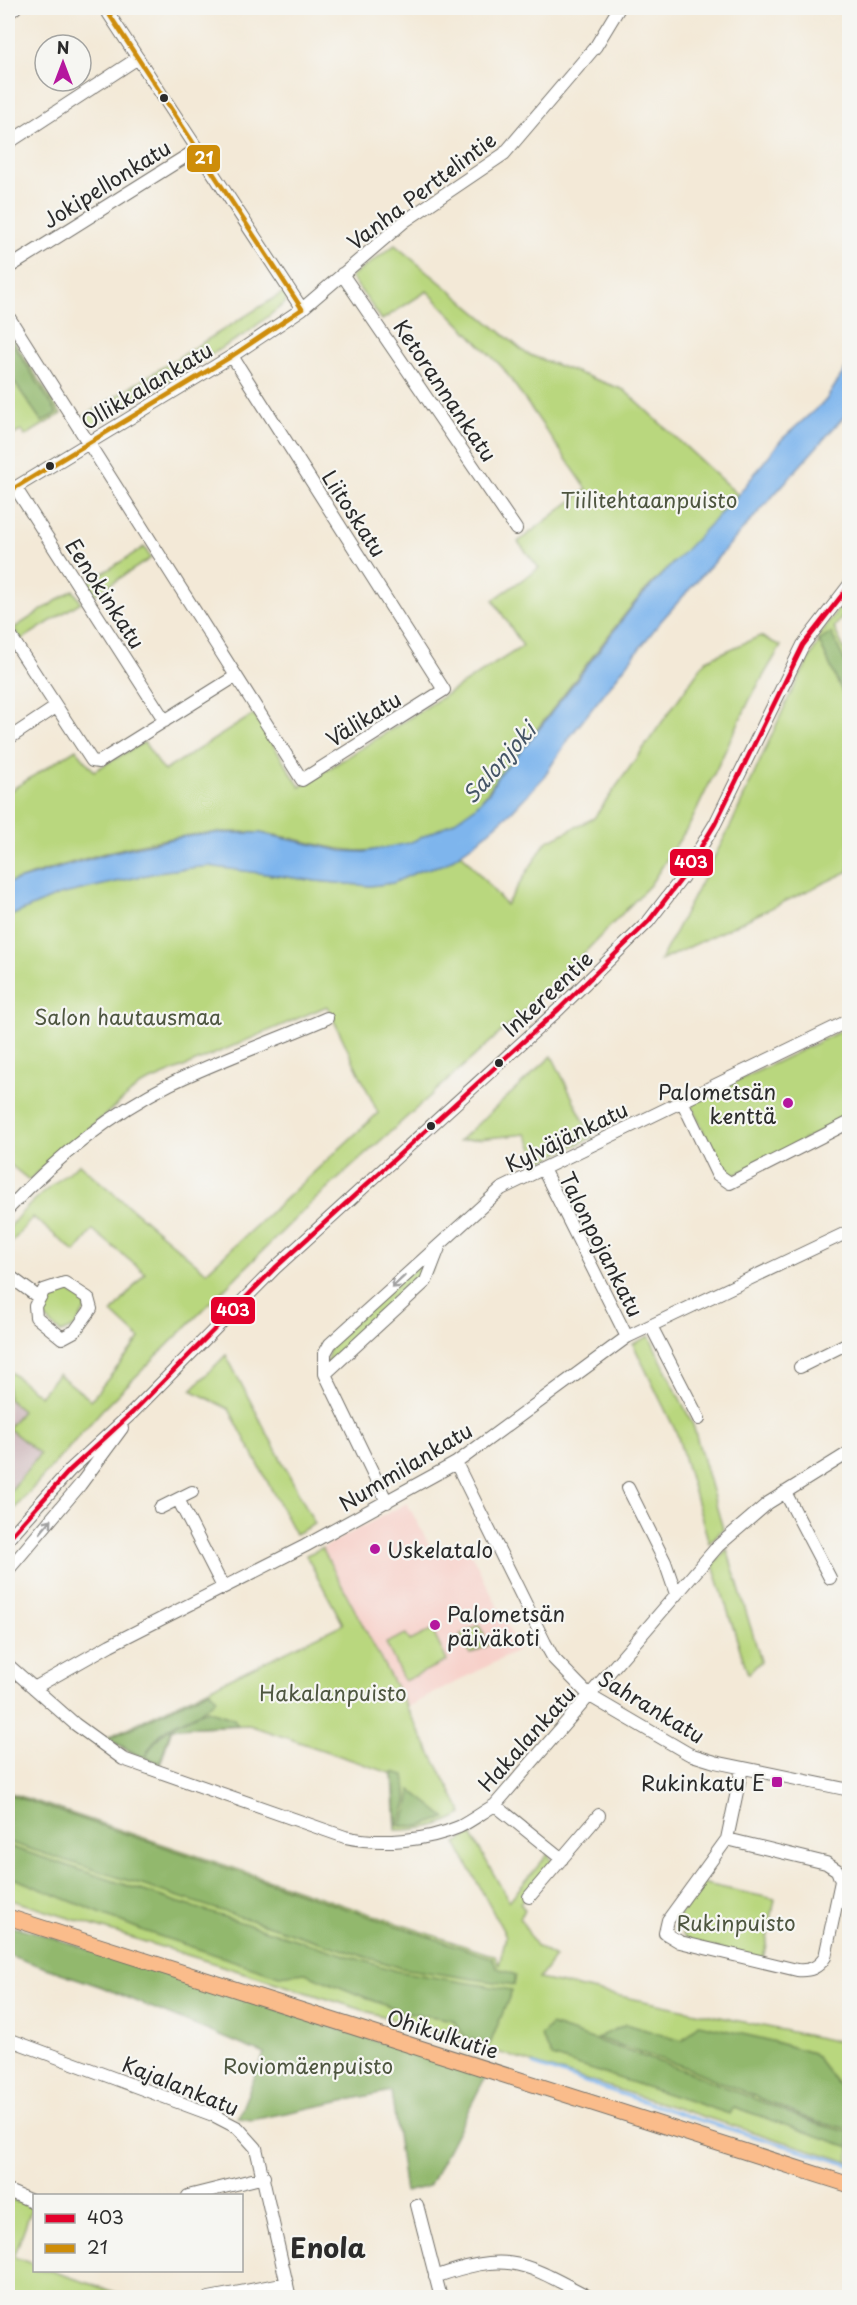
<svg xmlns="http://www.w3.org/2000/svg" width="857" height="2305" viewBox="0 0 857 2305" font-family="'Playpen Sans',sans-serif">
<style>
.built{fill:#f7d0c9}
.industrial{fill:#d2bec1}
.green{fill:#b9d77e;stroke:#728154;stroke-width:1.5}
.forest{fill:#92b86d;stroke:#5e724c;stroke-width:1.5}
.water{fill:#7eb5ed;stroke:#54708c;stroke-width:1.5}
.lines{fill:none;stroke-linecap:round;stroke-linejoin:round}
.stream{stroke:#7eb5ed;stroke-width:3}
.minor-casing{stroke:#716e67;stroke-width:14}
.major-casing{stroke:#716e67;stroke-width:17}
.minor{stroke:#fff;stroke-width:12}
.major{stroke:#fabc8b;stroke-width:15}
.bus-1-casing{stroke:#f6f6f2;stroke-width:9}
.bus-2-casing{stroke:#f6f6f2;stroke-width:9}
.bus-1{stroke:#e4002b;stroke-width:4.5}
.bus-2{stroke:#ce8d09;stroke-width:4.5}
.oneway{stroke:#a0a0a0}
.bus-dot{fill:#2b2b2b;stroke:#f6f6f2;stroke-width:2}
.poi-dot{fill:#b5179e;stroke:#f6f6f2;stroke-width:2}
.labels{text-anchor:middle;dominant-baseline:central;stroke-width:4.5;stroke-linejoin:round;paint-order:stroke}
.street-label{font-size:21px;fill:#2b2b2b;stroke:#f6f6f2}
.park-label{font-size:21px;fill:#4e5640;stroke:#f6f6f2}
.poi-label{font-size:21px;fill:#2b2b2b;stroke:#f6f6f2;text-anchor:end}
.water-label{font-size:22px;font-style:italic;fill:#445465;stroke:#f6f6f2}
.district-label{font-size:27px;font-weight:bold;fill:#2b2b2b;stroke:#f6f6f2}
.line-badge{stroke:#f6f6f2;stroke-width:2}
.badge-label{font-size:16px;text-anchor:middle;font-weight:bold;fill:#fff}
</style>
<rect width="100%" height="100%" fill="#f6f6f2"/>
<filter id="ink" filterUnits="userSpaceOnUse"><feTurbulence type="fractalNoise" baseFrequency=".0167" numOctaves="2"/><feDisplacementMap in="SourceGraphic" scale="12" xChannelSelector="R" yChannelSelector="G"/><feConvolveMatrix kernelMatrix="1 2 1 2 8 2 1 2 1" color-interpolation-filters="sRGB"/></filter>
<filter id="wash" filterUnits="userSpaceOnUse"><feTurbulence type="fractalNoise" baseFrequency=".008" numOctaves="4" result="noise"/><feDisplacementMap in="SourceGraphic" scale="24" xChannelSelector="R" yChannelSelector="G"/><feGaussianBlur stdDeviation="1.35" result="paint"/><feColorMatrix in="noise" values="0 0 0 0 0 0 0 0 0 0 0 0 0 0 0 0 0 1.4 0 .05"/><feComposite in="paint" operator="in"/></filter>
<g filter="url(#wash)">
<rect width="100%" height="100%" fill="#f3e9d7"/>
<path class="built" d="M407,1503L435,1556L465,1541L519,1650L407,1707L322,1548Z"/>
<path class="industrial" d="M8,1399L23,1411L9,1428L40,1454L8,1494Z"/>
<path class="green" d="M395,245L527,354L624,390L738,495C721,512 706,532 689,548C670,566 651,583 634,603C588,660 547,720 500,775C491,785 486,797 475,807C450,828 417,843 385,849C341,857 304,837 260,833C182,826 82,858 8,883V792L76,749L94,771L144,742L164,771L254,714L300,787L523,646L493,600L539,568L518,542L587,489L503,368L427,291L382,320L351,277Z
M284,292L287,298L285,303L247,333L97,424L93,426L87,423L84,416Z
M8,332L61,414L25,436L22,430L12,436L8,429Z
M144,547L151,558L94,595L87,583Z
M73,590L81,602L21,640L14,628Z
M849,594V607L834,628L849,659V670L831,634L819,641L849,707V871L660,961L732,823L789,697L819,641L817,639Z
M760,636L781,646L752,695L690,824L650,885L551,987L307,1207L102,1410L8,1516V1494L40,1454L8,1428L22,1411L8,1399V1370L40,1396L58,1374L91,1400L140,1339L112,1313L145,1273L93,1230L75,1252L33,1217L8,1247C8,1243 6,1236 8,1232C14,1213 62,1177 79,1164L206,1272L378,1113L327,1006L139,1086L29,1180L8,1163V917L59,895L164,871L209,866L316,881L370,886L393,883L419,871L445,864L461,853L506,905L546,842L594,818L706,660Z
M849,1027V1117L729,1178L722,1174L692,1106L696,1101Z
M552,1056L592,1138L540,1162L526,1134L459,1141Z
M441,1242L432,1270L325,1374L330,1344Z
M65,1288L84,1302L86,1308L75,1327L61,1333L39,1312C44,1299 51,1290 65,1288Z
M649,1336L693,1425L723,1529L709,1543L677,1434L633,1344Z
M226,1355L315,1524L295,1534L229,1409L191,1390Z
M322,1548L463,1814C441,1826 422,1830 396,1830L393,1774L249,1725L172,1728L160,1765L133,1754L106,1738L343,1624L306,1555Z
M727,1549L761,1661L748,1674L713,1565Z
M479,1625L489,1645L470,1654L460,1635Z
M432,1630L447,1661L404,1681L386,1643L406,1634L410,1641Z
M8,1792L495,1956L499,1965L506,1936L456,1843L471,1834L509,1901L548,1854L552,1862L550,1868L520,1903L525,1910L520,1918L536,1946L555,1957L539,1979L849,2044V2162L8,1899Z
M701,1883L775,1899L763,1959L694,1943L683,1935L679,1915Z
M8,2198L32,2207L14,2257L34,2264V2270L52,2271L129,2297H8Z"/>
<path class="forest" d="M8,336L57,413L42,422L8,373Z
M831,633L849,670V707L819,641Z
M210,1690L216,1699C188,1727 166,1714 144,1758L108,1739Z
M207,1710L234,1719L238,1725L171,1728L160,1763L146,1757C158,1729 180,1721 207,1710Z
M393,1772L405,1775C408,1800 410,1802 397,1826Z
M411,1790L446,1818L421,1826H400L408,1810Z
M8,1794L492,1958L497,1968L516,1975L514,1985L400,1968L8,1842Z
M8,1846L177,1902L396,1971L512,1990L490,2044L466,2038L453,2020L399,2011L305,1973L279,1976L144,1931L16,1879H8Z
M8,1926L28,1930L486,2076L429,2186L405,2192L391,2091L252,2120L238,2118L264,2054L102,1987L8,1955Z
M626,2024L682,2041L699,2024L764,2039L813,2053L849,2098V2129L816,2122L685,2067L597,2038Z
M551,2025L686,2071L816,2124L849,2132V2147L734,2107L730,2114L552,2057L541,2036Z"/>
<path class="water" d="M849,363V411L661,621L572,734L543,778L512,811L478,841L445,864L419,871L393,883L370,886L316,881L209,866L164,871L59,895L8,917V883L113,852L181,837L217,833H260L342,851L364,852L409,843L452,823L475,807L490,791L498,776L529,742L636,602L738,495L782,439L826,400Z"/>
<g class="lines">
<path class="stream" d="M534,2065L693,2118L850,2165"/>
</g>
</g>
<g filter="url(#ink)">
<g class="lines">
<defs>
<path id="minor" d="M105,8L302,309
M8,13L15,8
M8,143L138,58
M8,268L196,150
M342,274L516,529
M8,316L302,780L444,690L232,356
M15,487L165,721
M8,492L232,356L302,309L405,221L504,154L596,46L619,8
M8,632L92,761L99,762L236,676
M8,739L56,707
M682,1101L717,1174L730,1183L850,1122
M543,1169L627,1337
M8,1209C54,1160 110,1114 170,1084C221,1059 275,1041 327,1018
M8,1275L38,1297
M65,1283L88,1298L91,1309L75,1331L62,1338L36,1317L35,1306L44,1290Z
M651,1326L699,1419
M800,1367L850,1342
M325,1374L426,1281L440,1245
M456,1463L545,1643L554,1659L590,1696L689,1754L715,1762L850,1790
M628,1488L665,1562L676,1594
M785,1492L830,1578
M178,1499L192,1492
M387,1502L325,1374V1353L330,1344L501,1189L850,1020
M160,1508L178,1499L223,1587
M8,1539L70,1470L133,1412L275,1268L559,1009L648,922L682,878L715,824L803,645L850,584
M8,1570L80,1485L122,1428
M8,1665L75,1724L123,1759L345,1837C380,1845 426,1841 459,1827C471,1821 483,1812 495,1805L718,1546L768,1503L850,1452
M34,1688L110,1645L305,1546L456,1463L627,1337L850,1231
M495,1805L562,1859
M727,1839L826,1863L837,1870L841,1881L825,1957C818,1968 810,1971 797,1970L680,1942L665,1933L668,1920L727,1839L742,1768
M529,1897L599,1815
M8,2039L213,2115L238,2128L256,2148L290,2298
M8,2191L34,2202
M188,2196L264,2177
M417,2205L441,2298
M435,2277C510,2250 524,2263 591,2298
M209,2298L287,2283"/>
<path id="major" d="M8,1917L850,2185"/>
</defs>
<use href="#minor" class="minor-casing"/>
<use href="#major" class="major-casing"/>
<use href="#minor" class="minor"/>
<use href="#major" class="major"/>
<defs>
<path id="bus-1" d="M8,1539L70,1470L133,1412L275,1268L559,1009L648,922L682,878L715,824L803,645L850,585"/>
<path id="bus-2" d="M105,8L302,309
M8,492L232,356L302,309"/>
</defs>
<use href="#bus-1" class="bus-1-casing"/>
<use href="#bus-2" class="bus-2-casing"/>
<use href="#bus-1" class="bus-1"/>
<use href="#bus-2" class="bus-2"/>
</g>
<defs><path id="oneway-shaft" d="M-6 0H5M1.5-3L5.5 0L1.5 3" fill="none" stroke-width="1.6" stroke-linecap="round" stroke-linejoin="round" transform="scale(1.5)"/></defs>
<g class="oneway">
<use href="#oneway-shaft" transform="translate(398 1282) rotate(137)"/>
<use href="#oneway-shaft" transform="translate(46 1526) rotate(-50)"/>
</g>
</g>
<g class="bus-dot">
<circle cx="164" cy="98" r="5"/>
<circle cx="50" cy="466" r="5"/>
<circle cx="499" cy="1063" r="5"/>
<circle cx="431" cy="1126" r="5"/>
</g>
<g class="poi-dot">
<circle cx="788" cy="1103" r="6"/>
<circle cx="375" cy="1549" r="6"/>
<circle cx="435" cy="1625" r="6"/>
<rect x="771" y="1776" width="12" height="12" rx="3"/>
</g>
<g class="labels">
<g class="street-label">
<text transform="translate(106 183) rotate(-32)">Jokipellonkatu</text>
<text transform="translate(421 190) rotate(-37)">Vanha Perttelintie</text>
<text transform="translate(146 385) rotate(-31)">Ollikkalankatu</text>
<text transform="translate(446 390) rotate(56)">Ketorannankatu</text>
<text transform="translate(355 513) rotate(57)">Liitoskatu</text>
<text transform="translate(106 593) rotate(57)">Eenokinkatu</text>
<text transform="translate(363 718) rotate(-32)">Välikatu</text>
<text transform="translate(547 993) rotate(-43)">Inkereentie</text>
<text transform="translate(566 1136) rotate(-26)">Kylväjänkatu</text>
<text transform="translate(602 1244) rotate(63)">Talonpojankatu</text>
<text transform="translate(405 1466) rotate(-31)">Nummilankatu</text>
<text transform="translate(652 1706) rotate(31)">Sahrankatu</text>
<text transform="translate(526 1738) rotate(-48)">Hakalankatu</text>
<text transform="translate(443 2033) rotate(18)">Ohikulkutie</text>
<text transform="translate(181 2085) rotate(22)">Kajalankatu</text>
</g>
<g class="park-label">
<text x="649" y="499">Tiilitehtaanpuisto</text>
<text x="128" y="1016">Salon hautausmaa</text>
<text x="333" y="1692">Hakalanpuisto</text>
<text x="736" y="1922">Rukinpuisto</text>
<text x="308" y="2065">Roviomäenpuisto</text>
</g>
<g class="poi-label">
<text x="776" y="1091">Palometsän<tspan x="776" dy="24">kenttä</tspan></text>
<text x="387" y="1549" text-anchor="start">Uskelatalo</text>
<text x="447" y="1613" text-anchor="start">Palometsän<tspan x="447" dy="24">päiväkoti</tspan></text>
<text x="765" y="1782">Rukinkatu E</text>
</g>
<g class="water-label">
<text transform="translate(498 762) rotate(-49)">Salonjoki</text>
</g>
<g class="district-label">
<text x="328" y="2246">Enola</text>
</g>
</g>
<g class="line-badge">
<rect x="186" y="144" width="35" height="29" rx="6" fill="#ce8d09"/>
<rect x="669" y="848" width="45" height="29" rx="6" fill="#e4002b"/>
<rect x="210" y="1296" width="46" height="29" rx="6" fill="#e4002b"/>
</g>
<g class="badge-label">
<text x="204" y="164">21</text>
<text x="691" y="868">403</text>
<text x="233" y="1316">403</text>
</g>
<rect width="857" height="2305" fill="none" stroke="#f6f6f2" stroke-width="30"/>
<rect x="33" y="2194" width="210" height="78" fill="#f6f6f2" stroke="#a5a5a2" stroke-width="1.5"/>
<rect x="45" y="2214" width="30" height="9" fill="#e4002b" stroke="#a5a5a2" stroke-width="1.5"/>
<text x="87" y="2224" font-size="18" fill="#2b2b2b">403</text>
<rect x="45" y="2244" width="30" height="9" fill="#ce8d09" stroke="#a5a5a2" stroke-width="1.5"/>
<text x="87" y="2254" font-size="18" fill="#2b2b2b">21</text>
<g transform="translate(63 63)"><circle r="28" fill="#f6f6f2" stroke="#a5a5a2" stroke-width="1.5"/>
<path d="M0-4.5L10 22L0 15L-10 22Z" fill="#b5179e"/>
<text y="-9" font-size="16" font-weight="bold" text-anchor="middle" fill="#2b2b2b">N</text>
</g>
</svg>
